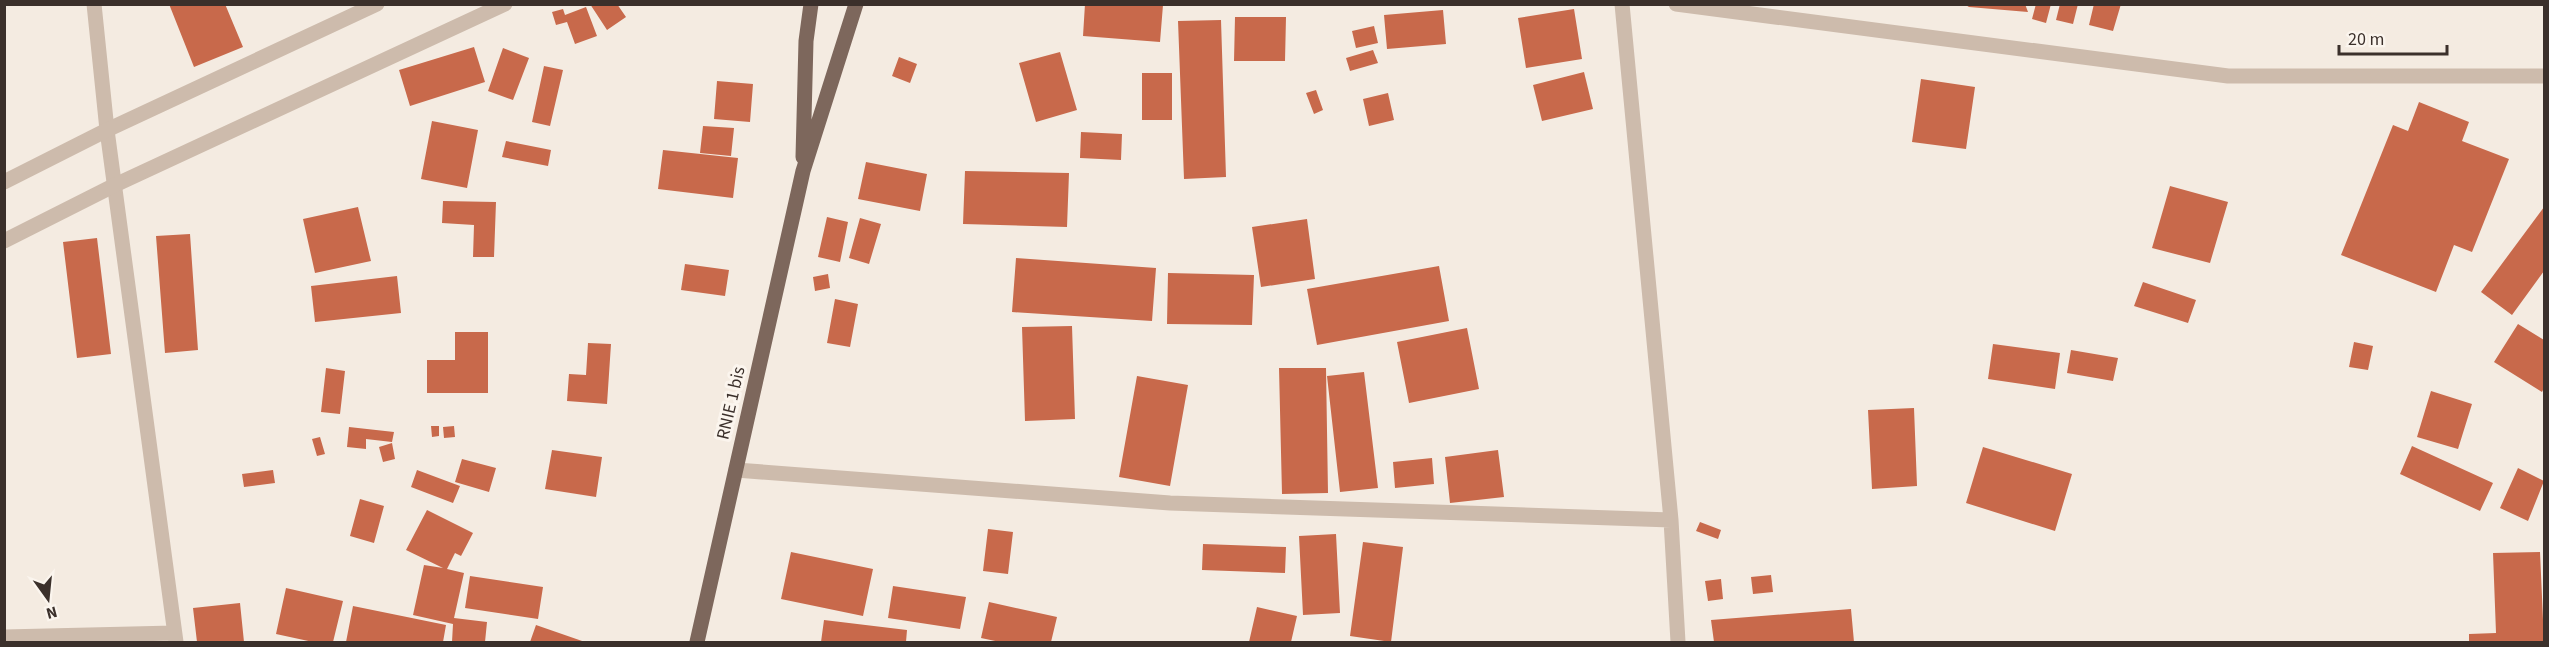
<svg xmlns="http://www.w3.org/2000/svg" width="2549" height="647" viewBox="0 0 2549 647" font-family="'Source Sans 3',sans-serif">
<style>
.building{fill:#c8694b}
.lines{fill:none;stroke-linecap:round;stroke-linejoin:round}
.minor{stroke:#cdbbac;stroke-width:15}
.tertiary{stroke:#cdbbac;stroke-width:15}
.primary{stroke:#7d675c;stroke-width:15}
.labels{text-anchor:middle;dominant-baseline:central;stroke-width:6;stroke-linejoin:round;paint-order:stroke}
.street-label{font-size:18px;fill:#3b302b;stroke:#fbf5ee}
</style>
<rect width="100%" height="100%" fill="#f4ebe1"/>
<path class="building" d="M169,4H225L243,47L194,67Z
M590,4H617L626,17L607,30Z
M1085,4L1163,5L1160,42L1083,36Z
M1964,4H2025L2028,12L1969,7Z
M2036,4H2051L2046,23L2032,19Z
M2060,4H2078L2073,24L2056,20Z
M2094,4H2121L2113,31L2089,25Z
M586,7L597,36L575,44L567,22L556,25L552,12L563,9L565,15Z
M1574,9L1582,59L1526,68L1518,18Z
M1443,10L1446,44L1387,49L1384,15Z
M1235,17H1286L1285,61H1234Z
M1221,20L1226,177L1184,179L1178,21Z
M1374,26L1378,43L1356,48L1352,31Z
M474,47L485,82L410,106L399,70Z
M503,48L529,58L513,100L488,91Z
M1373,50L1378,63L1350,71L1346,58Z
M1060,52L1077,110L1036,122L1019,63Z
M899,57L917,64L910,83L892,76Z
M544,66L563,70L550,126L532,122Z
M1584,72L1593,109L1542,121L1533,85Z
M1142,73H1172V120H1142Z
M1921,79L1975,87L1966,149L1912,142Z
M717,81L753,84L750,122L714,119Z
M1316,90L1323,110L1314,114L1306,93Z
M1388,93L1394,120L1369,126L1363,99Z
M2419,102L2469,122L2462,141L2509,159L2472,252L2454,245L2436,292L2341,255L2393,125L2408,131Z
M432,121L478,130L467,188L421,179Z
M703,126L734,128L731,156L700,153Z
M1081,132L1122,134L1121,160L1080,158Z
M506,141L551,150L548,166L502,157Z
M663,150L738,158L733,198L658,189Z
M866,162L927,174L920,211L858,199Z
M965,171L1069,173L1067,227L963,224Z
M2170,186L2228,202L2210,263L2152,248Z
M443,201L496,202L494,257H473L474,225L442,223Z
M358,207L371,261L315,273L303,219Z
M2544,207V271L2512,315L2481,292Z
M827,217L848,222L840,262L818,257Z
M860,218L881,224L869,264L849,258Z
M1307,219L1315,279L1261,287L1252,227Z
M190,234L198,350L165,353L156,236Z
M97,238L111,354L77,358L63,242Z
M1016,258L1156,268L1152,321L1012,312Z
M685,264L729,270L725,296L681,290Z
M1439,266L1449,321L1317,345L1307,289Z
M1168,273L1254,275L1252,325L1167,324Z
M828,274L830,288L815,291L813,277Z
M397,276L401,313L315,322L311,286Z
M2143,282L2196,300L2188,323L2134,306Z
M835,299L858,304L850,347L827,343Z
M2518,324L2544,340V388L2542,392L2494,362Z
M1072,326L1075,419L1025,421L1022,327Z
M1467,328L1479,389L1409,403L1397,342Z
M455,332H488V393H427V360H455Z
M2354,342L2373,346L2368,370L2349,367Z
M588,343L611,344L607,404L567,401L569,374L586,375Z
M1993,344L2060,353L2055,389L1988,379Z
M2071,350L2118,358L2113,381L2067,373Z
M326,368L345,371L340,414L321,412Z
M1279,368H1326L1328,493L1282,494Z
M1364,372L1378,488L1340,492L1327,376Z
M1137,376L1188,385L1170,486L1119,477Z
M2431,391L2472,404L2458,449L2417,437Z
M1914,408L1917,486L1872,489L1868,410Z
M431,426H439V436L432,437Z
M454,426L455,437L444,438L443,427Z
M349,427L394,432L392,442L366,439V449L347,447Z
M320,437L325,454L317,456L312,439Z
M392,443L395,459L383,462L379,447Z
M2412,446L2493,483L2480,511L2400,474Z
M1983,447L2072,474L2055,531L1966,503Z
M552,450L602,457L596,497L545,489Z
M1498,450L1504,497L1450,503L1445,457Z
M1432,458L1434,484L1395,488L1393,462Z
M462,459L496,468L489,492L455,482Z
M2518,468L2544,481L2528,521L2500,508Z
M273,470L275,483L244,487L242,474Z
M417,470L460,486L453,503L411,487Z
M360,499L384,506L374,543L350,536Z
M427,510L473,533L461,556L455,553L447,569L464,573L454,618L487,622L485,642H452L453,624L413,615L424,565L443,568L406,550Z
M1700,522L1721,530L1718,539L1696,531Z
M988,529L1013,532L1008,574L983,571Z
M1336,534L1340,613L1303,615L1299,536Z
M1363,542L1403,547L1391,642L1350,636Z
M1203,544L1286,547L1285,573L1202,570Z
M791,552L873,569L863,616L781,599Z
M2540,552L2544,642H2469V634L2496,633L2493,553Z
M1771,575L1773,592L1753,594L1751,577Z
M470,576L543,587L538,619L465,608Z
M1721,579L1723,599L1708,601L1705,581Z
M893,586L966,597L960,629L888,618Z
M286,588L343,601L333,642H313L276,634Z
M989,602L1057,617L1051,642H1000L981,638Z
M240,603L244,642H197L193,608Z
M353,606L446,625L443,642H346Z
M1257,607L1297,616L1291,642H1249Z
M1851,609L1854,642H1714L1711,620Z
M824,620L907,630L906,642H821Z
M536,625L585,642H530Z"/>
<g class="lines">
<path class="minor" d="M94,4L107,130L176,642
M1622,4L1671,520L1678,642
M1676,4L2228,76H2544
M736,470L1170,503L1671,520
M4,637L174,633"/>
<path class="tertiary" d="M4,182L107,130L377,4
M4,241L115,185L505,4"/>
<path class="primary" d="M803,157L806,41L811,4
M697,642L803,171L856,4"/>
</g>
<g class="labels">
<g class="street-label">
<text transform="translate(731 403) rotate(-77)">RNIE 1 bis</text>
</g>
</g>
<rect width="2549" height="647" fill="none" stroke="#3b302b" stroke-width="12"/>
<g transform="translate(48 599) rotate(165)" stroke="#fbf5ee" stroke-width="4.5" paint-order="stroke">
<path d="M0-4.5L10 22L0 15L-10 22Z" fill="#3b302b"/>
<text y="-9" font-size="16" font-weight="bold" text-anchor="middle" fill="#3b302b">N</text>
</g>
<path d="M2339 45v9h108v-9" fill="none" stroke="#3b302b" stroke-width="3"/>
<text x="2348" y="45" font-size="18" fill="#3b302b" stroke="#fbf5ee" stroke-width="4.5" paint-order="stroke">20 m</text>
</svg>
